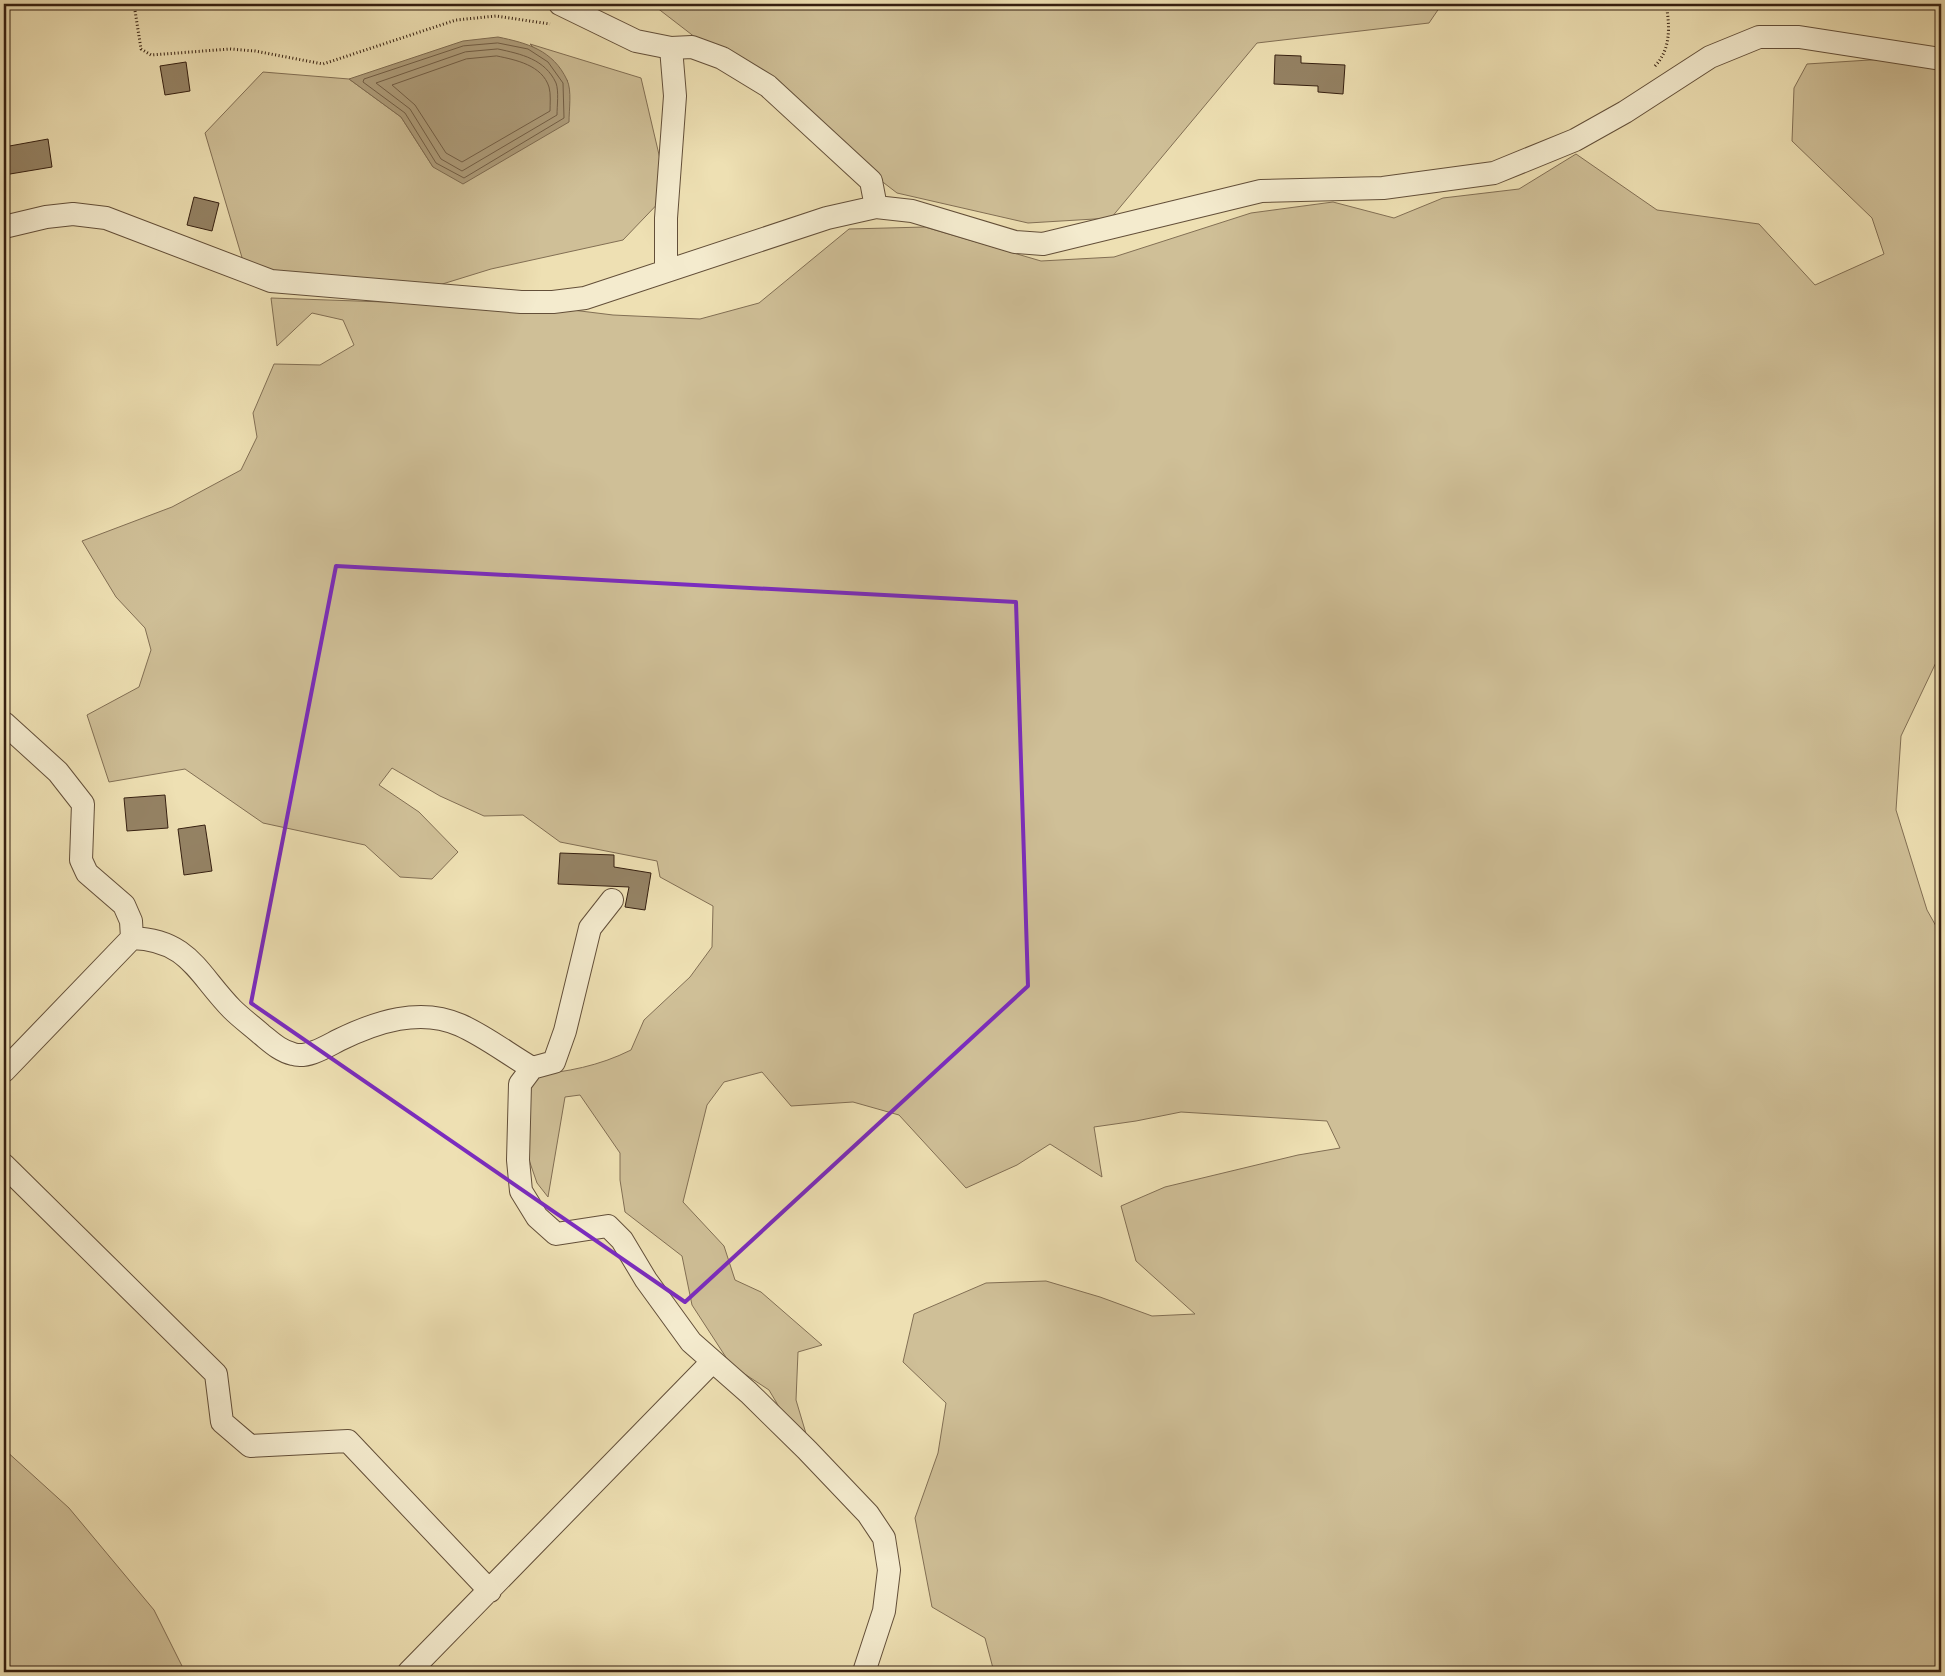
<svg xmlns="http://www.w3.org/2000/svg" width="1945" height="1676" viewBox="0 0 1945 1676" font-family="'Old Standard TT',serif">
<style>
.green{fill:#cfbf97;stroke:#826f54}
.water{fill:#af9e7c;stroke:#7e6b51}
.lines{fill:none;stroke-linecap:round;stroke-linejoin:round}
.shore{stroke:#725e46;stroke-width:1}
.building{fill:#958365;stroke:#351f10}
.minor-casing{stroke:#634f39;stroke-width:24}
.path{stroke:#351f10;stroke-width:3;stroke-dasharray:1 2.5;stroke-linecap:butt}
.minor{stroke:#f4ebce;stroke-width:22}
.marked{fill:none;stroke:#7b2cbf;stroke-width:4;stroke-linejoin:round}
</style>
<rect width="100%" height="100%" fill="#eee0b3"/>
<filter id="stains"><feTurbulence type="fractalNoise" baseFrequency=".004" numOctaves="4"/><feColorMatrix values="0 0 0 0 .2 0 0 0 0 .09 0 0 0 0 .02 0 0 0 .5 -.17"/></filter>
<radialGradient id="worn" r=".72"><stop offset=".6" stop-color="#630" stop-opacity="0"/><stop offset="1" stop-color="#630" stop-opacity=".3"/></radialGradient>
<path class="green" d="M652,4H1442L1429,23L1257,43L1111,218L1028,223L897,193Z
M530,44L641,78L668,193L623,240L491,269L410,294L246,271L205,133L263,72L349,79L401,117L433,167L568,81Z
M1885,59L1941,65V652L1901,736L1896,810L1927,910L1941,935V1672H994L985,1638L932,1607L915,1518L938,1453L946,1403L903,1362L914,1314L986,1283L1046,1281L1100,1297L1152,1316L1195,1314L1136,1261L1121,1206L1165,1187L1298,1155L1340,1148L1327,1121L1181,1112L1136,1121L1094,1127L1102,1177L1050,1144L1017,1165L966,1188L899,1115L853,1102L791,1106L762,1072L724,1082L707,1105L683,1202L724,1246L735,1280L761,1292L822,1345L798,1352L796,1400L807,1437L791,1427L769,1390L731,1365L692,1305L682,1256L625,1212L620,1180V1153L580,1095L565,1097L548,1197L537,1183L518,1128L532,1075C567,1072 599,1066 631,1050L644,1020L690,977L712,947L713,906L660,877L657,861L560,842L523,815L484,816L440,796L392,768L379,785L419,812L458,852L432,879L400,877L365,845L263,823L185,769L109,782L87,715L139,687L151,650L145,628L116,597L82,541L172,507L241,470L257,437L253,413L274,364L320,365L354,345L343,320L312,313L277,346L271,298L556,308L613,315L700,319L759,303L849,229L925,227L1041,261L1114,257L1251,213L1333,202L1394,218L1443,198L1519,189L1576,154L1657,210L1759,224L1815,285L1884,254L1872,218L1792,141L1794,88L1807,64Z
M4,1449L69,1508L154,1610L185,1672H4Z"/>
<path class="water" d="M498,37C527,43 553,50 567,80C572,90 569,110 569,122L463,184L433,167L401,117L349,79L463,41Z"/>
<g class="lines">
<path class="shore" d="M498,43L528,49L548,62L563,83L564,118L464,178L436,163L405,113L363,82L364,79L463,46Z
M498,49C521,54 545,59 556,83C559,91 557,106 557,115L462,171L441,159L410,109L376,83L465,52Z
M497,56C516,60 542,65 549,87C551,94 550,104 550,111L462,162L446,153L415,105L392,85L466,59Z"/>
</g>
<path class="building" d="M1275,55L1301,56V63L1345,65L1343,94L1318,92V86L1274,84Z
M186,62L190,91L165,95L160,66Z
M48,139L52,167L4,175V147Z
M194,197L219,203L212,231L187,225Z
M165,795L168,828L127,831L124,798Z
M205,825L212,871L184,875L178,829Z
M560,853L614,855V867L651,873L645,910L625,907L629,887L558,884Z"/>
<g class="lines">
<defs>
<path id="minor" d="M560,4L636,41L671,48L692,47L722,58L768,86L871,181L876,207
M4,227L46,217L73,214L106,218L271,281L521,302H553L585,298L827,218L876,207L912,211L1015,242L1043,244L1261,191L1383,188L1494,173L1575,140L1625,112L1710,57L1759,37H1799L1941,59
M666,270V218L675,96L671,48
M4,723L58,772L83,804L81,860L87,873L124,905L131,921L132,938L4,1071
M612,900L590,928L565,1031L554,1062L532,1068L520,1084L518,1160L521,1191L537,1217L556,1234L608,1226L622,1240L646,1280L691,1342L749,1393L807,1450L868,1514L884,1538L889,1570L884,1611L864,1672
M132,938C189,940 197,973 232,1009C241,1018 252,1026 261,1034C271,1042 280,1051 293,1054C307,1059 327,1046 339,1040C376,1022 420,1007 460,1025C485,1036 508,1054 532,1068
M4,1165L216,1374L222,1422L250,1446L348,1441L490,1591
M409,1672L712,1362"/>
</defs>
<use href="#minor" class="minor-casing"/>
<path class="path" d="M134,4L141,49L151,55L230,49L255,51L323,64L456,20L496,16L550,24
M1655,66C1671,49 1670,26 1666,4"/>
<use href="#minor" class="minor"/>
</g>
<path class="marked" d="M336,566L1016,602L1028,986L685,1302L251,1003Z"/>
<rect width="1945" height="1676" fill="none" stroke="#eee0b3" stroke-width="20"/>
<rect x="5" y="5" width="1935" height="1666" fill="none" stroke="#351f10" stroke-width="2.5"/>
<rect x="10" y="10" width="1925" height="1656" fill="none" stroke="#351f10"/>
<rect width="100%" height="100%" filter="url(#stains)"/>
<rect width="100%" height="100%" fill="url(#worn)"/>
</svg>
